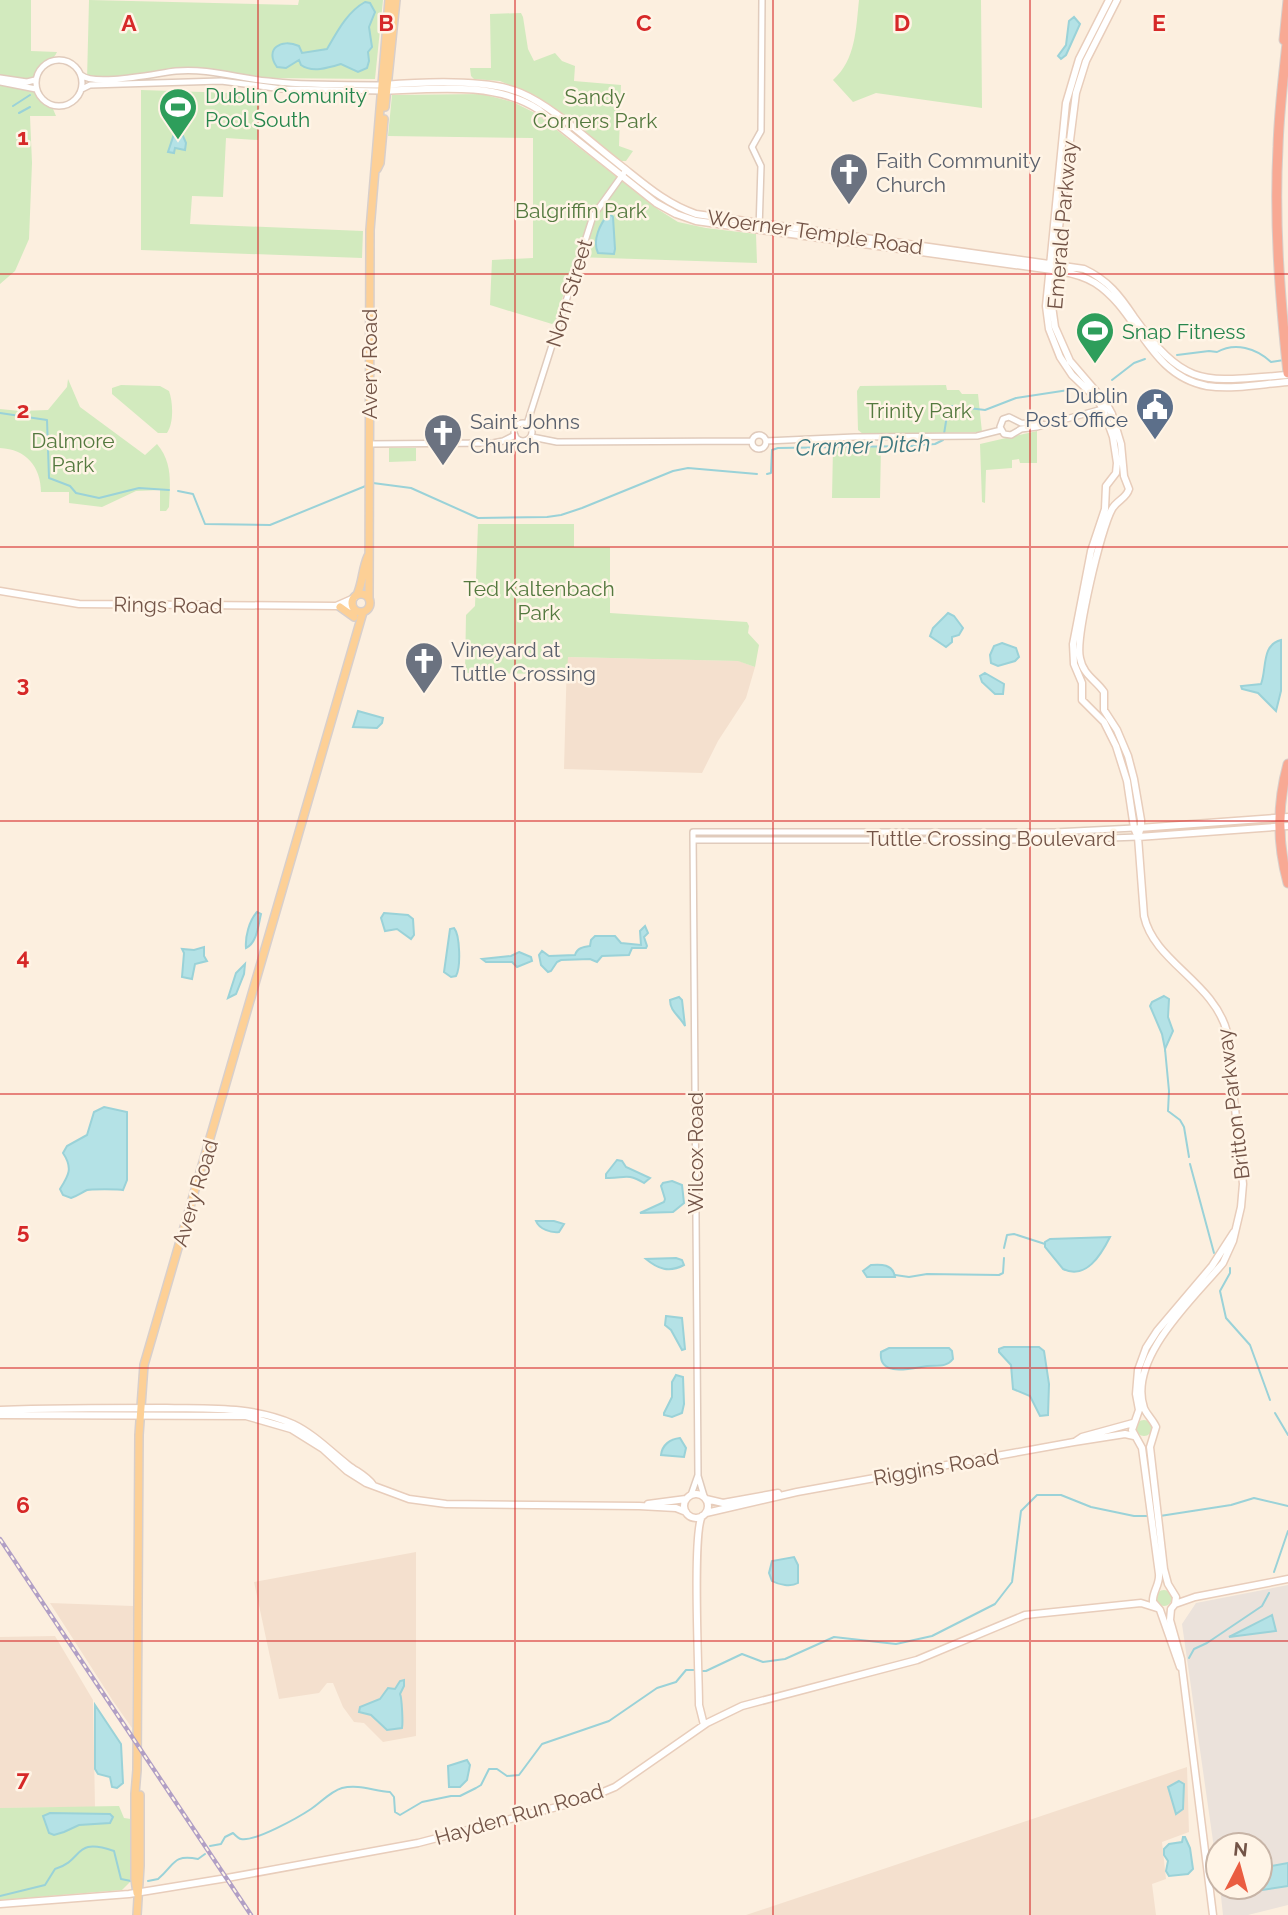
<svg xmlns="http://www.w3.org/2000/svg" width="1288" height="1915" viewBox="0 0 1288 1915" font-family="Raleway,sans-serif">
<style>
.residential{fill:#f4e0ce}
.industrial{fill:#ebe2db}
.green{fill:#d2eabe}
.water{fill:#b4e2e6;stroke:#9ad2d8;stroke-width:2}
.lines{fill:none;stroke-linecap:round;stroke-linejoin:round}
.stream{stroke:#9ad2d8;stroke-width:2}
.tertiary-casing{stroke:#e0cbbc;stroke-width:8}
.secondary-casing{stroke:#e8cdbb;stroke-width:9}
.primary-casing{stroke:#d8cfcb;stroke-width:10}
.motorway-casing{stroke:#d8cfcb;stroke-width:11}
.tertiary{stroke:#fff;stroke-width:5}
.secondary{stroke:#fff;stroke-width:6}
.primary{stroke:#fdd096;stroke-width:7}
.motorway{stroke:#f8a994;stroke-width:9}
.rail-casing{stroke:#b19fc5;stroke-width:4.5}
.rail{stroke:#fff4e6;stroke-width:2;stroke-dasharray:5;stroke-linecap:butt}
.grid{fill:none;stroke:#d62828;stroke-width:2;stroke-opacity:0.55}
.labels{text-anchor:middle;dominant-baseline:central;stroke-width:5;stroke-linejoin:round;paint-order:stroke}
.leisure-label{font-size:21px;fill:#27864d;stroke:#fff4e6;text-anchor:start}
.park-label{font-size:21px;fill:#54793f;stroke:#fff4e6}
.worship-label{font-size:21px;fill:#5b616d;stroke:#fff4e6;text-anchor:start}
.street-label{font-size:21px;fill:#735447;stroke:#fff4e6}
.service-label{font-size:21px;fill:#4e5e75;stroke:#fff4e6;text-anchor:end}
.water-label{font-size:23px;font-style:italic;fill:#3e7980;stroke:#fff4e6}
.grid-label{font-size:23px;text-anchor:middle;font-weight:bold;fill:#d62828;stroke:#fff4e6;stroke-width:5;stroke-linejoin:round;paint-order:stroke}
</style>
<rect width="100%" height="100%" fill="#fcefdf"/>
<path class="residential" d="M567,657L739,661L755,667L746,698L718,741L702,773L564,769Z
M416,1552V1736L383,1742L364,1723L354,1722L343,1707L333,1683H327L319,1693L279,1699L254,1582Z
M50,1603L133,1606L132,1728L113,1701Z
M55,1636L93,1700L95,1807L0,1808V1637Z
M1187,1767L1189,1832L1162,1842L1166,1879L1152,1884L1156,1915H746Z"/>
<path class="industrial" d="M1288,1585V1905L1248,1915H1223L1220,1887H1260V1845H1218V1876L1182,1624L1196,1603Z"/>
<path class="green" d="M0,0H31V51L57,52C53,61 46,60 40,67C26,83 37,101 53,109L56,116H30L32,163L29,239L15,271L0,284Z
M89,0L298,5L299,0H383L375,79L267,78L197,71L87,80Z
M859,0H981L982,108L876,93L853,102L833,80C856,60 856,28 859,0Z
M521,13L523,17L528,49L534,61L555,53L562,61L575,66L574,81L621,85L619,146L633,151L626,161H621L536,96L500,81L474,79L471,76L470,68H491L490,14Z
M141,90L260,94L258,140L226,138L223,197L192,196L190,224L363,231L362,258L141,250Z
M482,94L513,102L535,113L659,210L678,222L706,228L756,234L757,263L575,257L555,322L552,324L490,305L492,260L533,258V138L388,136L392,95Z
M68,379L80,407L145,455L157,444C173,463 170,483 169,507L166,511H160V490L136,491L102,507L69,503V492H41C41,467 26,449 0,448V409L20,411L48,410L67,387Z
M121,385L160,386L169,391C173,402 174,423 167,433H158L112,394V388Z
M946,385L947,390H959L962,394H978L982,432L863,434L858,430L857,391L860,386Z
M1037,431V463H1020L1019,459L1012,460V468L986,470L985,503L982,502L980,444Z
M881,447L880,498H832L833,448Z
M389,448H416V461L389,462Z
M478,524H574V547H610V613L747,622L749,626L748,633L759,645L755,667L738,661L568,657L567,674L465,673L466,615L475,606Z
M1136 1428a8 8 0 1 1 16 0a8 8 0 1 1-16 0Z
M1156 1598a8 8 0 1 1 16 0a8 8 0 1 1-16 0Z
M119,1806L124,1818L131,1819L130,1882L122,1890L0,1900V1808Z"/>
<path class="water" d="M365,2L370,3L375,12L369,27L372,47L368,52L369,61L367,68L358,72L341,64C328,68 312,73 301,65L299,60L286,68L277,67C264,49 281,38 299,46L302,53L327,49C337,32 347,12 365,2Z
M1074,17L1080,24L1066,55L1061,59L1058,56L1066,45L1069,21Z
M175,131L183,136L186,143L185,150L175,148L174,153L168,152Z
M609,213L613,217L615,249L614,254L598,253C592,240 600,224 609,213Z
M948,613L954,616L963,628L959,635L952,637V642L946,647L930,636L933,628Z
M1281,640V691L1276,711L1258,693L1242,689L1241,686L1261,684C1267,669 1261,645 1281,640Z
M1002,643L1016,648L1019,657L1015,661L998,666L991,663L990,655L994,646Z
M985,673L1004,684L1003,694H995L982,682L980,676Z
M358,711L383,718L382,723L377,728L353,727Z
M257,912L261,914C258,926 257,943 246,948C245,937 249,921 257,912Z
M384,913L408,915L413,919L414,935L411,939L397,929L385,931L381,918Z
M645,926L648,933L644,937L647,946L646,948H632L629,955L602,956L597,962L590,959L561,960L557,962L551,971L548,972L541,965L539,955L542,951L549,956L575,955C577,948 583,947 590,946L591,940L595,936H615L621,943L641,945L640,931Z
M454,928C460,935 461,967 456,976L451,977L444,972L450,929Z
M204,947V956L207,961L195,964L192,979L182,977L184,953L182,949L194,950Z
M519,952L531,957L532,961L517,967L512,962H486L482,959L511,956Z
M245,964L244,974L236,994L228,998L236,973Z
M1164,996L1169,999L1168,1017L1173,1031L1165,1049L1162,1034L1150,1006L1152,1002Z
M679,997L682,1000L685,1026C680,1016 670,1012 670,1000Z
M104,1107L127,1112V1180L123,1190C120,1189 89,1189 87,1190C81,1193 77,1196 71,1198L63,1195L60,1189C69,1175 73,1168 63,1153L67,1146L87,1135L94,1112Z
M617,1160L622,1161L626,1167L650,1178L644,1183C626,1172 624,1179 606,1178V1174Z
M672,1181L682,1185L684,1203L673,1212L640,1213L664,1202L665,1199L661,1186L663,1183Z
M536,1221H554L564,1224L559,1232C551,1233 539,1229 536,1221Z
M1110,1237C1101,1255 1086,1280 1063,1269L1045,1247V1242L1050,1239Z
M676,1258L682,1260L684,1265C669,1273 658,1269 646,1259Z
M871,1265C881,1264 893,1264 895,1277H867L863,1271Z
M666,1316L682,1318L685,1349L682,1350L671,1330L665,1325Z
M1004,1347H1039L1044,1351L1049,1384L1048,1415L1040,1416L1030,1396L1013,1389L1011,1365L999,1352V1349Z
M889,1348H949L952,1351L953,1359C946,1368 937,1365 927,1366C912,1368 878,1378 881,1352Z
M676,1375L683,1377L684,1404L682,1413L672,1417L664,1415V1413L672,1397V1382Z
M680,1438L686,1448L684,1457L661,1455C662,1445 670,1439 680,1438Z
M794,1557L798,1565V1583C791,1587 779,1585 772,1581L769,1573L772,1561Z
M1272,1615L1276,1631L1229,1637Z
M404,1680V1686L400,1694C402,1698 403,1724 402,1728L387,1730L371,1715L359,1712L360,1707L380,1699L388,1688L395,1689L400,1681Z
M95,1705L121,1744L123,1783L117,1788L112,1787L110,1777L98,1774L95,1769Z
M467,1760L470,1765L467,1780L460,1787H449L448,1766Z
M1179,1781L1184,1784L1183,1809L1176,1814L1168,1787Z
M50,1813L110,1814L113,1817L110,1823L79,1825L64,1832L54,1835L49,1833L43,1816Z
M1183,1837H1185L1190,1848L1193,1869L1188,1874L1169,1876L1166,1871L1168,1861L1164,1855V1849L1169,1844L1182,1842Z
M1288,1863V1886L1248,1892L1247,1887H1260V1868Z"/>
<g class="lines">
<path class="stream" d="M13,106L30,95
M19,113L30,107
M1177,355L1209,351L1217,352C1235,342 1256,348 1271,362L1284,360
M1112,380L1134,363L1145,359
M0,413L47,420L49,478L70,486L76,493L99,498L139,488L169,490
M944,434L948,409L952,406L985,410L1016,398L1075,389
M767,474L771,473L772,450L778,448L911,446L935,444L943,440
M373,483L411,488L478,518L547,517L561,515L582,508L673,471L688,468L757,474
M178,491L193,494L205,524L270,525L368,485
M1165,1049L1169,1091L1168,1111L1180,1120L1184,1127L1189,1157
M1190,1164L1214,1253
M1004,1248L1007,1235L1014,1234L1045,1244
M1230,1268V1273L1220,1291L1226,1318L1250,1345L1270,1400
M895,1275L909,1277L927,1274L999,1275L1003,1273L1004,1258
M1275,1413L1288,1435
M1160,1516L1231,1505L1254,1498L1288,1506
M1274,1572L1288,1531
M1189,1658L1194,1649L1207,1643L1262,1606L1269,1593
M700,1671H706L742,1654L763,1662L785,1659L834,1637L896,1644L932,1636L995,1604L1012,1582L1021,1511L1037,1495H1061L1091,1507L1134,1516H1148
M210,1846L221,1844L225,1837L233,1833C234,1834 239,1839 241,1839C255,1842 299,1817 311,1809C320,1803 331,1791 342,1788C359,1784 374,1791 390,1792L394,1797L395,1812L400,1815L422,1802L451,1796H460L476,1788L481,1785L489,1769H497L507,1776L519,1775L542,1744L609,1721L657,1688L676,1682L686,1670H694
M148,1881L158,1879C175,1865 172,1854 198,1859L205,1854
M0,1896L45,1885L55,1869C85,1860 72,1837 114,1851L121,1879L131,1881"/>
<defs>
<path id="tertiary" d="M36 83a23 23 0 1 1 46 0a23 23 0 1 1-46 0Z
M81,75C95,87 157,73 176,71C208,68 237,78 268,81C305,86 344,84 382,85
M0,78L27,82L35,80
M0,82L36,89
M82,89L90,85L221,81L282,89L381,91
M759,230L761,166L752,147L761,131L762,0
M514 432a9 9 0 1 1 18 0a9 9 0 1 1-18 0Z
M527,424L593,216L626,170
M1042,424L1021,423L1009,417L1003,419L1000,427L1004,434L1011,435L1021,429L1037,427L1106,408
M752 442a7 7 0 1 1 14 0a7 7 0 1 1-14 0Z
M532,437L557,442L752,441
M766,441L855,437L977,436L1001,430
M369,444L493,443L503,441L515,435
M693,840H1055L1138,837
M698,1476L704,1496
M691,1495L698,1475L693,832H1055L1134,828"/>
<path id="secondary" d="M1109,0L1079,59L1066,103L1046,306L1049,329L1060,357L1072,375L1096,398L1103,409L1113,437L1117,463L1116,473L1106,486L1105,509L1091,551L1073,644L1074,664L1082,683V700L1104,722L1116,746L1127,781L1134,828L1138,837L1144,916C1154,962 1214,982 1227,1032L1243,1184L1241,1207L1233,1241L1223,1263C1195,1297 1127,1358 1144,1408C1147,1415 1153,1420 1156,1427L1150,1447L1164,1569L1168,1584L1176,1597L1175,1604L1171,1609L1170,1620L1181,1659L1213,1915
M1117,0L1086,61L1076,93L1053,275L1052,306L1055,327L1070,361L1106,403L1112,414L1121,444L1124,476L1129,489C1126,499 1117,500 1112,509C1101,528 1075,638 1080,658C1083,675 1096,680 1104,692V710L1117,730L1128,756L1134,779L1141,820V827L1138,837
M383,85C421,82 487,78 521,93C554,107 591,143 620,165C644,184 666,204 696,214L1084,269C1108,280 1120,296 1134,317C1187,391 1205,381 1288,375
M383,91C432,89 496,81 539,110L656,203L676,214L696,221L1059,271C1071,273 1084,276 1095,283C1139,311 1148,375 1207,386C1233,390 1262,384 1288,382
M0,591L79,604L336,606
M353,607L336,606L354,598
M1139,828L1288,817
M1138,837L1288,826
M0,1410C55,1408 111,1408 166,1408C209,1409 252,1406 293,1424C314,1434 330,1451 348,1465C357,1472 367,1476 373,1485
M0,1415L246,1416L291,1429L323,1449L347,1471L366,1483L409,1499L446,1504L639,1506L676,1508L686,1512
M1076,1441L1082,1437L1133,1423
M684 1506a12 12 0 1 1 24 0a12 12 0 1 1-24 0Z
M706,1499L723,1503L778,1493
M648,1504L686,1499
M706,1513L797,1492L1074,1442L1125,1434L1134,1436
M702,1516C692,1534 699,1675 699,1705L704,1725
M1175,1604L1195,1597L1288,1579
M1180,1667L1160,1610L1153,1602C1152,1592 1160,1585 1159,1574L1142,1448L1132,1430L1139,1410L1136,1394L1138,1370L1146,1348L1157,1331L1212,1266L1234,1232
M0,1904L129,1894L227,1878L418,1843L584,1800L615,1787L707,1723L742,1706L917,1660L1025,1615L1141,1603L1157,1608"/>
<path id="primary" d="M385,107L396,0
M377,169L380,163L384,119
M352 603a9 9 0 1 1 18 0a9 9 0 1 1-18 0Z
M357,595C363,582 362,569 368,556
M369,599L370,230L389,0
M340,607L354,617
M137,1893L135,1879V1794L137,1770L139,1435L144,1365L363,612
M137,1915L140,1866V1795"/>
<path id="motorway" d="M1288,34C1284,72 1279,109 1278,147C1274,223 1280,298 1288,373
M1284,40L1288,0
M1288,764C1277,804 1277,843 1288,883"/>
</defs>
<use href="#tertiary" class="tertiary-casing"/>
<use href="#secondary" class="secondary-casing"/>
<use href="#primary" class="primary-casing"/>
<use href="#motorway" class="motorway-casing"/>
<use href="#tertiary" class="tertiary"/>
<use href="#secondary" class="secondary"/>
<use href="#primary" class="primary"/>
<use href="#motorway" class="motorway"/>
<defs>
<path id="rail" d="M0,1539L251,1915"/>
</defs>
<use href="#rail" class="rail-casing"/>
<use href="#rail" class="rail"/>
</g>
<path class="grid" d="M258,0V1915M515,0V1915M773,0V1915M1030,0V1915M0,274H1288M0,547H1288M0,821H1288M0,1094H1288M0,1368H1288M0,1641H1288"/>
<defs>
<symbol id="stadium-pin" viewBox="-11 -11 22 30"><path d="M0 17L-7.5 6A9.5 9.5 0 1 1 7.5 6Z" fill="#2e9e5b" stroke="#fff4e6"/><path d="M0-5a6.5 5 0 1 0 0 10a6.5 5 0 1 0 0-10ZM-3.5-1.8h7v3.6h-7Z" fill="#fff"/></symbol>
<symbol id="church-pin" viewBox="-11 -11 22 30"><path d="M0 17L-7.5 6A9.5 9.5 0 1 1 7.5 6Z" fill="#6b7280" stroke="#fff4e6"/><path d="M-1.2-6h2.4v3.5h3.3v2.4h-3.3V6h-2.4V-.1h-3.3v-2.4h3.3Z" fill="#fff"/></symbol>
<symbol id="civic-pin" viewBox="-11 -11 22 30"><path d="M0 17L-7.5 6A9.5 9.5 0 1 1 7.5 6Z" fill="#5c6f8a" stroke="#fff4e6"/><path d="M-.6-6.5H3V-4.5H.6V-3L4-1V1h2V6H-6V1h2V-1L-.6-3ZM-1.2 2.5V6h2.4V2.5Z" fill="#fff"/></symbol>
</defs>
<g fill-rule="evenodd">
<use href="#stadium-pin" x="156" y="85" width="44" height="60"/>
<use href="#church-pin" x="827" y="150" width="44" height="60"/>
<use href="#stadium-pin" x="1073" y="309" width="44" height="60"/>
<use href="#civic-pin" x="1133" y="385" width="44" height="60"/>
<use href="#church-pin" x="421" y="411" width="44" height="60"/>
<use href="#church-pin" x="402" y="639" width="44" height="60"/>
</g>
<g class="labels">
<g class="leisure-label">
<text x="205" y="95">Dublin Comunity<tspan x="205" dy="24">Pool South</tspan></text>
<text x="1122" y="331">Snap Fitness</text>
</g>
<g class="park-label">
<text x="595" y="96">Sandy<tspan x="595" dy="24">Corners Park</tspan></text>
<text x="581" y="210">Balgriffin Park</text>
<text x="919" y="410">Trinity Park</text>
<text x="73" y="440">Dalmore<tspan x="73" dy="24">Park</tspan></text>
<text x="539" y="588">Ted Kaltenbach<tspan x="539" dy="24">Park</tspan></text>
</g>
<g class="worship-label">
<text x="876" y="160">Faith Community<tspan x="876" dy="24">Church</tspan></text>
<text x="470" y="421">Saint Johns<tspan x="470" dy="24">Church</tspan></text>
<text x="451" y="649">Vineyard at<tspan x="451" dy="24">Tuttle Crossing</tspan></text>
</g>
<g class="street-label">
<text transform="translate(1062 225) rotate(-85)">Emerald Parkway</text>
<text transform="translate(815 232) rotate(8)">Woerner Temple Road</text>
<text transform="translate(569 293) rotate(-73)">Norn Street</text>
<text transform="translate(369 364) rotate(-90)">Avery Road</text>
<text transform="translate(168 605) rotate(1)">Rings Road</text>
<text x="991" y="838">Tuttle Crossing Boulevard</text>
<text transform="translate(1233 1104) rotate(-97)">Britton Parkway</text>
<text transform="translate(695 1153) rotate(-90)">Wilcox Road</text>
<text transform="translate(195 1193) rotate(-73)">Avery Road</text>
<text transform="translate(936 1467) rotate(-10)">Riggins Road</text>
<text transform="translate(519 1814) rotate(-16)">Hayden Run Road</text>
</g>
<g class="service-label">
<text x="1128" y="395">Dublin<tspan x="1128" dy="24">Post Office</tspan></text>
</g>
<g class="water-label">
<text transform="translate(863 445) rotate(-2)">Cramer Ditch</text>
</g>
</g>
<g class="grid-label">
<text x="129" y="31">A</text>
<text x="386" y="31">B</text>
<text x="644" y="31">C</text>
<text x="902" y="31">D</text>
<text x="1159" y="31">E</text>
<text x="23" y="145">1</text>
<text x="23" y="418">2</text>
<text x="23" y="692">3</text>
<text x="23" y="965">4</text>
<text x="23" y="1239">5</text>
<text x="23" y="1513">6</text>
<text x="23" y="1786">7</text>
</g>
<g transform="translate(1239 1866) rotate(6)"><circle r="33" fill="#fff4e6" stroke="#c7b4a6" stroke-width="2"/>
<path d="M0-5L12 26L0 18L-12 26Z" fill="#ea5d41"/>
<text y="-10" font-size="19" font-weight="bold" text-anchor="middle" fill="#735447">N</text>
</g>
</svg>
